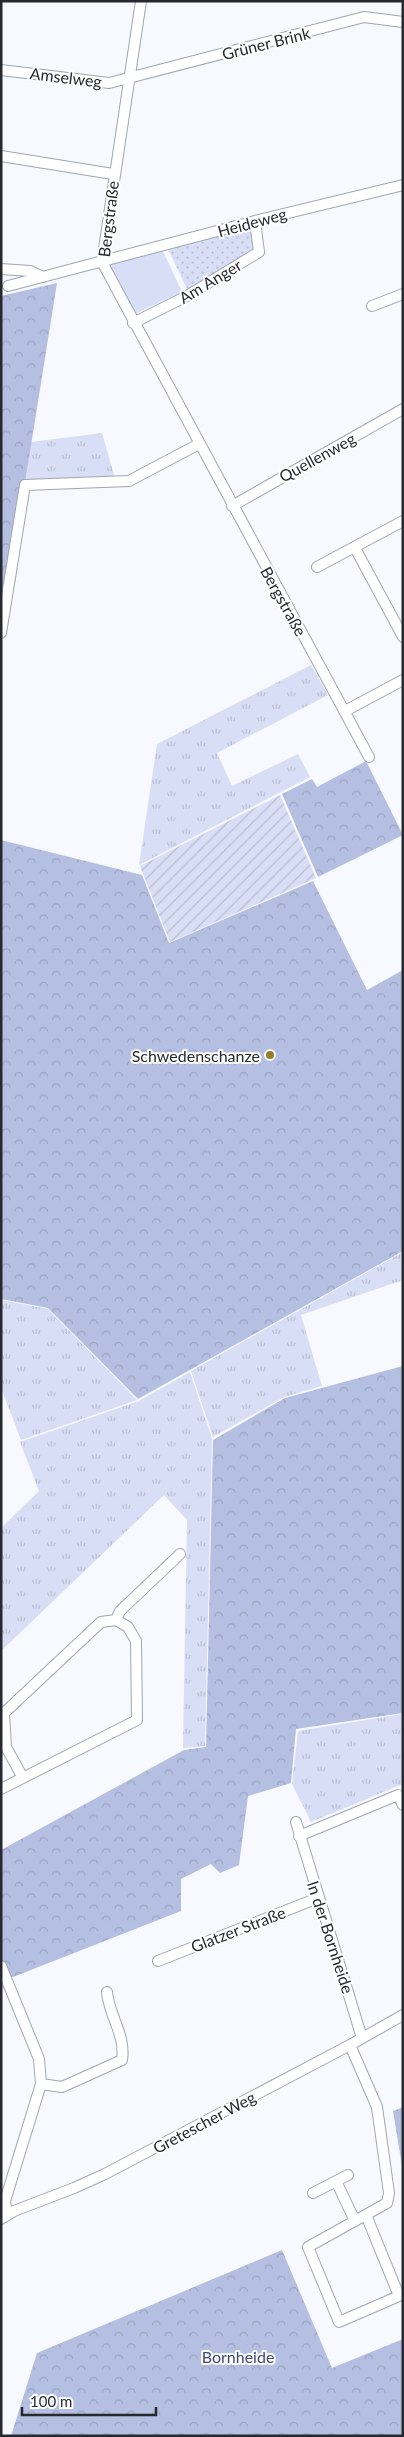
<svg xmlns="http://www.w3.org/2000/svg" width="404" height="2437" viewBox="0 0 404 2437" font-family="Lato,sans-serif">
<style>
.grass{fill:url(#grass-tufts)}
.forest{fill:url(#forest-crowns)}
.park{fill:url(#park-dots)}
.garden{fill:url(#garden-furrows)}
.pitch{fill:#d8def5}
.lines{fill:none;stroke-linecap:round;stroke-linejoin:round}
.minor-casing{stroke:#a1a5b3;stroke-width:12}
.minor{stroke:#fff;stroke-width:10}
.poi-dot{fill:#947d24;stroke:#fff;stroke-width:2}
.labels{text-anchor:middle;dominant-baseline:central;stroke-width:4;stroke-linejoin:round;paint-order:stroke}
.street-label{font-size:16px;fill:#27292e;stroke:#fff}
.poi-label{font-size:16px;fill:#27292e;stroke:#fff;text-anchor:end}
.park-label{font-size:16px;fill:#3e4877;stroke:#fff}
</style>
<defs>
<pattern id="grass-tufts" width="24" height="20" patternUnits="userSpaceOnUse" patternTransform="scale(1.25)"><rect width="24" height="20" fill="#d8def5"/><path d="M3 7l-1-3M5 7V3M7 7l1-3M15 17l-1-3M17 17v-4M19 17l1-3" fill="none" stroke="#b9bed2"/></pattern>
<pattern id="forest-crowns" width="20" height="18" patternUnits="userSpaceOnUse" patternTransform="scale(1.25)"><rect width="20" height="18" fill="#b5bfe1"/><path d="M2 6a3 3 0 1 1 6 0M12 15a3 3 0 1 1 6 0" fill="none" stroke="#9ca4c1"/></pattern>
<pattern id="park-dots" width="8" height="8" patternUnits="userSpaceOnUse" patternTransform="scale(1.25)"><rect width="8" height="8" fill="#d8def5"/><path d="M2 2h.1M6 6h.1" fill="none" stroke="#b9bed2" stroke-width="1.8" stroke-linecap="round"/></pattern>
<pattern id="garden-furrows" width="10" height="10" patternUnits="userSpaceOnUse" patternTransform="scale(1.25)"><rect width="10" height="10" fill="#d8def5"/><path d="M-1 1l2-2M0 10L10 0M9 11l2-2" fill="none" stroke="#b9bed2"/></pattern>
</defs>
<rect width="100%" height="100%" fill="#f7f9fe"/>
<path class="grass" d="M102,433L115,478L25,485L31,442Z
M311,665L328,695L217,753L232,786L298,754L310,777L139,865L157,744Z
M403,1252V1280L301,1315L322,1386L284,1397L213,1437L191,1371Z
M1,1300L48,1309L137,1400L21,1440L1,1388Z
M190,1372L212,1439L205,1746L183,1748L187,1520L164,1495L1,1651V1528L39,1491L20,1442L139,1401Z
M403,1714V1784L311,1822L292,1784L298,1731Z"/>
<path class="forest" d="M57,283L1,633V296Z
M366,761L403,835L318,877L282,794L312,779L317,787Z
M1,840L142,875L169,943L313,881L367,990L403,970V1251L138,1399L48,1308L1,1299Z
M403,1366V1713L296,1729L291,1783L248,1796L239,1865L220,1873L211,1864L181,1879V1911L8,1979L1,1960V1850L184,1750L206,1747L213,1440L285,1398Z
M403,2107V2172L393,2111Z
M282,2250L332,2368L403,2339V2436H11L37,2353Z"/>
<path class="park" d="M253,225L257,250L187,289L167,247Z"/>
<path class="garden" d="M280,795L316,878L170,942L140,866Z"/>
<path class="pitch" d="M162,249L182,292L132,315L106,265Z"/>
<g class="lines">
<defs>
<path id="minor" d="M141,1L102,262L369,757
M1,70L109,83L364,17L403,22
M1,156L113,174
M1,269L30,271L43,277
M8,286L255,221L403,185
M372,306L403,294
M133,323L187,296L259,252L255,221
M232,506L403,409
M355,548L403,637
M317,567L403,521
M1,633L25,485L129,481L199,444
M345,711L403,680
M116,1620L120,1611L180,1554
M1,1789L137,1720L136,1641L128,1627L116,1620L101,1622L4,1713L6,1747L23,1778
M296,1822L362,2038
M299,1836L398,1795L403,1805
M158,1961L318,1898
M1,1966L39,2059L41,2084L5,2201L7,2215
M350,2045L377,2107L389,2193L387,2203L308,2247L339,2322L399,2296L366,2215
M41,2084L62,2087L122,2060C126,2035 109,2016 107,1992
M336,2181L355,2221
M313,2193L348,2175
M1,2219L14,2211L74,2188L105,2174L350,2045L403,2015"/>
</defs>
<use href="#minor" class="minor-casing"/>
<use href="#minor" class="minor"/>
</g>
<circle class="poi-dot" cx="270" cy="1055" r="5"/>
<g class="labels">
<g class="street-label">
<text transform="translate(266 43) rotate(-14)">Grüner Brink</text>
<text transform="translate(66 77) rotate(7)">Amselweg</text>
<text transform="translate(108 219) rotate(-83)">Bergstraße</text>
<text transform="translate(252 222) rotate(-15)">Heideweg</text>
<text transform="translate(210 281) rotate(-31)">Am Anger</text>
<text transform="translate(317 457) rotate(-29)">Quellenweg</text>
<text transform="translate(284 601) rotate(61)">Bergstraße</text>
<text transform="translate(238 1929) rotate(-21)">Glatzer Straße</text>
<text transform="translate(331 1937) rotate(72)">In der Bornheide</text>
<text transform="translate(204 2122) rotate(-28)">Gretescher Weg</text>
</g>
<g class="poi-label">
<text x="260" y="1055">Schwedenschanze</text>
</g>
<g class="park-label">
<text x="238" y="2356">Bornheide</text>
</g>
</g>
<rect width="404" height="2437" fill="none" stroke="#27292e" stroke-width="5"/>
<path d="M22 2407v8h134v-8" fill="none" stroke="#27292e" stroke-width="2.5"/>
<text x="30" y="2407" font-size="15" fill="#27292e" stroke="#ffffff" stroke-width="4" paint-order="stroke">100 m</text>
</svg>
